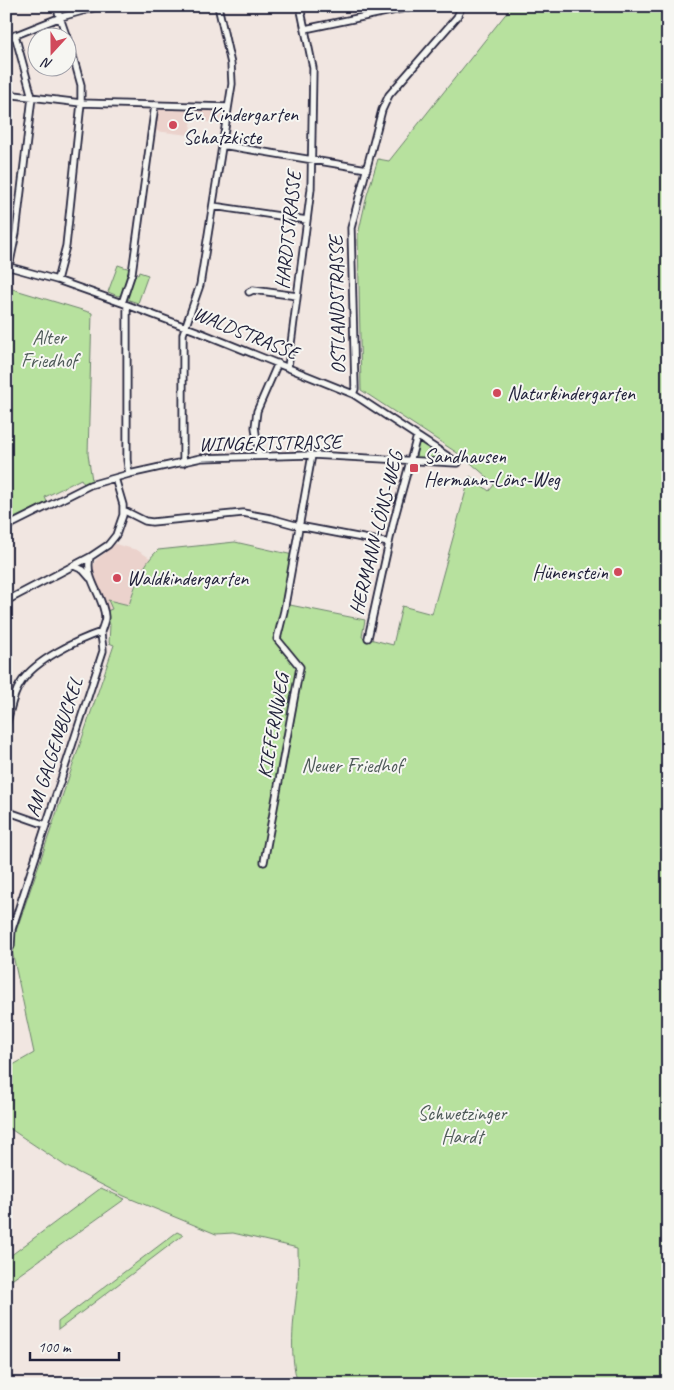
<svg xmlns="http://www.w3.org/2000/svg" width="674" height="1390" viewBox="0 0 674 1390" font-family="Caveat,sans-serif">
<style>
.built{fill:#ebd2cc}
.green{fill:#b7e19e;stroke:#6c826c}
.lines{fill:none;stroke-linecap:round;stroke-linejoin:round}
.minor-casing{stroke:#22223b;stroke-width:9}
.minor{stroke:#f6f6f2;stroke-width:5.5}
.poi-dot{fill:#d1495b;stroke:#f6f6f2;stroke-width:2}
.labels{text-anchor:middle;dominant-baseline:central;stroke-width:4;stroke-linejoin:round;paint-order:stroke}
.poi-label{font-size:20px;fill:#22223b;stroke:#f6f6f2;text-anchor:start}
.street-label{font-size:20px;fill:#22223b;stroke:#f6f6f2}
.park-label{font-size:20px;fill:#4f5b59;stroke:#f6f6f2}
</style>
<rect width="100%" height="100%" fill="#f1e6e1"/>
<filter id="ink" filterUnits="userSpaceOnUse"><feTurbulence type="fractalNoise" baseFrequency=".02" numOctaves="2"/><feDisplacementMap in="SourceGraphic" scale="10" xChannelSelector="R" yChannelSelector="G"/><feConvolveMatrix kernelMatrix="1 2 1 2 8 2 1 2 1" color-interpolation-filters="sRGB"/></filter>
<g filter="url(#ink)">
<path class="built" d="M163,108L221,110L224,112L222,124L192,120L189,135L155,131L157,111Z
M115,544L137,550L150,558L135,583L129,605L109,600L112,609L107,611L93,569L95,561L111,548Z"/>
<path class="green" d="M512,6H668V1384H298C288,1350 294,1317 298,1283C299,1272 298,1259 298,1248L233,1233L216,1234L124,1196L67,1167L6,1126V1069L34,1053L11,946L114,645L109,643L110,625L107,611L112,609L108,600L129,605C135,585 142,565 158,550L235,542L293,555L285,604L365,620L362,637L393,645L402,606L432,614L470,476L489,491L494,485L486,476L465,458L361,390L358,235L367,195L378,159L389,161Z
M118,265L130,269L121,295L118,296L108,292Z
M139,272L148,275L138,303L129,300L127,297L135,274L138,275Z
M9,288L92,313L88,454L92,480L84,484L81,479L45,497L47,502L6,522V317Z
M422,442L449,461L416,457L418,444Z
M101,1188L125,1199L6,1284V1259Z
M177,1232L183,1235L58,1330V1322Z"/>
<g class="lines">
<defs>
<path id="minor" d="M56,6L67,38
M305,29L415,6
M6,39L61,17L100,6
M6,94L81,103L228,107
M222,145L367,169
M213,206L307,220
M6,266L57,280L122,303L199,332L353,394L458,463
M9,267L16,233L32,97L15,35
M57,280L66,246L81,103V85L68,38
M249,292L253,290L297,296
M122,303L132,273L155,105
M127,305V460L129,474
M288,367L311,189L313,68L300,6
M353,394L355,389L351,228L382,110L389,95L457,17L462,6
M259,456L255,427L257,411L278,363
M183,463V334L200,285L232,84L231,64L218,6
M123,510L145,521L152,522L243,513L270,518L299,526L389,543
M6,527L90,485L129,474L201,458L312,455L456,463
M74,566L83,570L90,578
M6,601L90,557L108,545L116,535L123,515V505L115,478
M368,638L394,520L417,436
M6,726C10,711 13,694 22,681C36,660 77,640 101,632
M6,811L46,825
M264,862L300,667L277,639L284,611L312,455
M7,953L11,946L12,929L103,651C103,645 101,638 101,632C102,627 105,622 105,617C104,596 84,579 90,557"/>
</defs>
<use href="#minor" class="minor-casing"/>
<use href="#minor" class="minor"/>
</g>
</g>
<g class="poi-dot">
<circle cx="173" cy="125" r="5"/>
<circle cx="497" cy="393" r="5"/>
<rect x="409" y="463" width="10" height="10" rx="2.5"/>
<circle cx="618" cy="572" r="5"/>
<circle cx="117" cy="578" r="5"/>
</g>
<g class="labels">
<g class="poi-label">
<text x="183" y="114">Ev. Kindergarten<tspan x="183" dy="23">Schatzkiste</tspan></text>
<text x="507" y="393">Naturkindergarten</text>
<text x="424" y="456">Sandhausen<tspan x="424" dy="23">Hermann-Löns-Weg</tspan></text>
<text x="608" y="572" text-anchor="end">Hünenstein</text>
<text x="127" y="578">Waldkindergarten</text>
</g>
<g class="street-label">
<text transform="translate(288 230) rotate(-84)">HARDTSTRASSE</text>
<text transform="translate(337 305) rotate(-91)">OSTLANDSTRASSE</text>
<text transform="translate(246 333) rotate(22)">WALDSTRASSE</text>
<text transform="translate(270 443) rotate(-1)">WINGERTSTRASSE</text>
<text transform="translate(376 533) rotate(-76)">HERMANN-LÖNS-WEG</text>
<text transform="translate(273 726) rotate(-80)">KIEFERNWEG</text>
<text transform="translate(54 747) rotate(-72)">AM GALGENBUCKEL</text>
</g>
<g class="park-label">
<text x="49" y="337">Alter<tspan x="49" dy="23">Friedhof</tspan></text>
<text x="352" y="765">Neuer Friedhof</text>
<text x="462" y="1113">Schwetzinger<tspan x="462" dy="23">Hardt</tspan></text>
</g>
</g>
<rect width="674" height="1390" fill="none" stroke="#f6f6f2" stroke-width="25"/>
<rect x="12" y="12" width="649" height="1365" fill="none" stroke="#22223b" stroke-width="2" filter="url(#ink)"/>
<g transform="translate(52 52) rotate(201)"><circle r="24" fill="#f6f6f2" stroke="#a1a1a9"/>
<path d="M0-4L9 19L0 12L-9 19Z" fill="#d1495b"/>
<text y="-8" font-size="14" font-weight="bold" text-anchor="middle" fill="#22223b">N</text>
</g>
<path d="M30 1352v8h89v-8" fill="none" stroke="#22223b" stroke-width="2.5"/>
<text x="38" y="1352" font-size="15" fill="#22223b" stroke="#f6f6f2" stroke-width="4" paint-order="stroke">100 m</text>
</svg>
